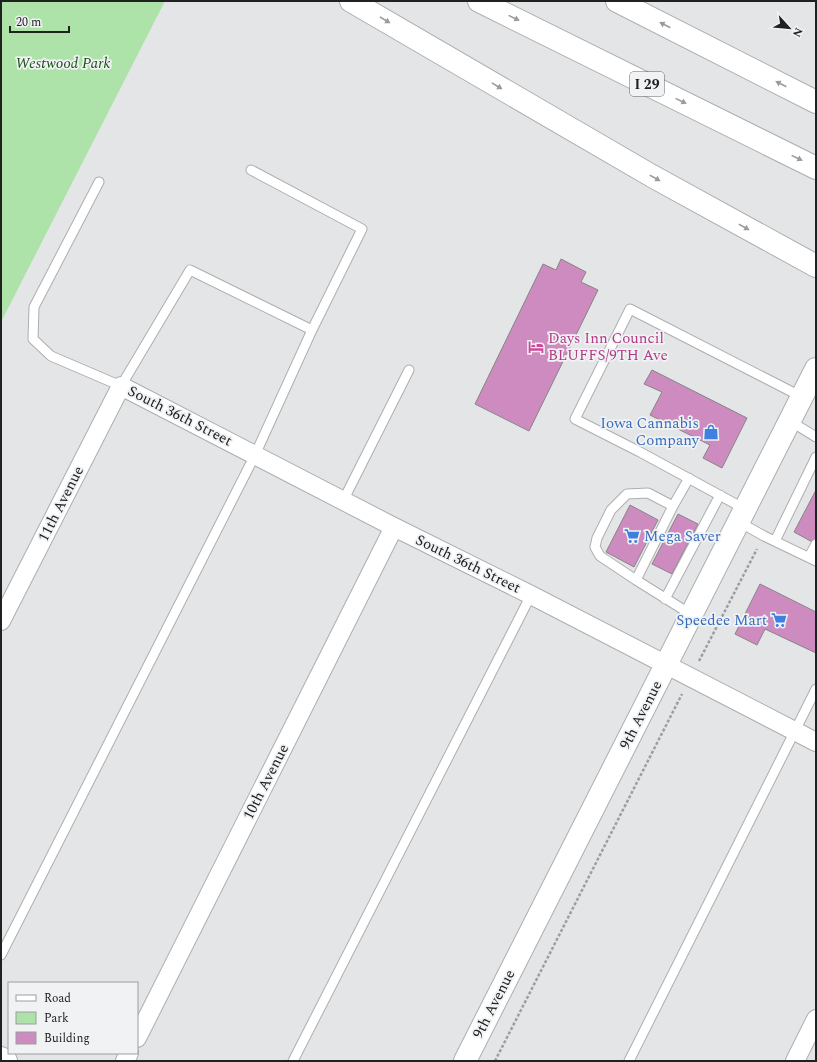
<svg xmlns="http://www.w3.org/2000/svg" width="817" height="1062" viewBox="0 0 817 1062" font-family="Spectral,serif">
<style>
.green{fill:#ade3a8}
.building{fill:#ce8bbf;stroke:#868485}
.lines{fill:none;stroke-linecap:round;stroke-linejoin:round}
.lane-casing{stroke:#acaeb0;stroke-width:11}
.street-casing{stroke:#acaeb0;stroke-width:20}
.secondary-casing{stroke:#acaeb0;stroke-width:24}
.highway-casing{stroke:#acaeb0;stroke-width:24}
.path{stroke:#9d9ea0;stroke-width:2.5;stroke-dasharray:3 2;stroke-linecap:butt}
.lane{stroke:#fff;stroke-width:9}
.street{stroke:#fff;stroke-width:18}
.secondary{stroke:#fff;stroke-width:22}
.highway{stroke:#fff;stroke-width:22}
.oneway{fill:#9b9b9b}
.labels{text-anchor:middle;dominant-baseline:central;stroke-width:3.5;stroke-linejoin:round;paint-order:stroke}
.shield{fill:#f0f2f4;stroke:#5e6060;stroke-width:1}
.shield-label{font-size:14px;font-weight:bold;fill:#202121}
.park-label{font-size:15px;font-style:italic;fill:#175116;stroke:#f0f2f4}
.hotel-label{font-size:15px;fill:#b23c85;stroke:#f0f2f4;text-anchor:start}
.street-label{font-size:15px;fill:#202121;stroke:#f0f2f4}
.shop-label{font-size:15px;fill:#366cbe;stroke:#f0f2f4;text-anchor:end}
</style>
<rect width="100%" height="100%" fill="#e3e5e7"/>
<path class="green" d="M1,1H165L1,322Z"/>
<path class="building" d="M561,259L586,272L581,282L598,290L529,431L475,404L543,264L556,270Z
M652,370L747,418L722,468L703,458L710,445L650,415L662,392L644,384Z
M816,490V544L794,532Z
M630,505L658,520L634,567L606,552Z
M678,514L698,524L672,574L652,564Z
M760,584L816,612V653L765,629L757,645L735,634Z"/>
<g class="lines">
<defs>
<path id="lane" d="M251,170L362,229L312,330
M790,421L816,437
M689,478L673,506L648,493L627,494L611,510L597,538L595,547L600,556L636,580L692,615
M343,501L409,370
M745,509L640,452L575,419L630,309L802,397
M739,522L764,536L816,561
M775,541L816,457
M809,557L816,544
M636,580L673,506
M665,599L720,495
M1,955L255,455L312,330L190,270L121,386L51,356L33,339L34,307L99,182
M293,1061L531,595
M629,1061L816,689"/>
<path id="street" d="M1,621L121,386L394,527L531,595L816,742
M137,1038L394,527
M125,1061L129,1053
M795,1061L816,1019"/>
<path id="secondary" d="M1,1058L6,1061
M465,1061L816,369"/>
<path id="highway" d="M351,1L652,176L816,266
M479,1L816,168
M617,1L816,102"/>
</defs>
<use href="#lane" class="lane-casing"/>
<use href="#street" class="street-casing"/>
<use href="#secondary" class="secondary-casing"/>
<use href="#highway" class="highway-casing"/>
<path class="path" d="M699,661L757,549
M495,1061L682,694"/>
<use href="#lane" class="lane"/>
<use href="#street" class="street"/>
<use href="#secondary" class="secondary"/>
<use href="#highway" class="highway"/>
</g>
<defs><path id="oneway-solid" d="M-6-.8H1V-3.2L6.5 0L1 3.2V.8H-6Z"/></defs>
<g class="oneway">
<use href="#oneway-solid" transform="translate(514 18) rotate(26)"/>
<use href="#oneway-solid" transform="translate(385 20) rotate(31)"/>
<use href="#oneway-solid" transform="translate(665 25) rotate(-153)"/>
<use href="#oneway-solid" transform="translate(781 84) rotate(-153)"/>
<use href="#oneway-solid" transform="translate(497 86) rotate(31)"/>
<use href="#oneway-solid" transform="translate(681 101) rotate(26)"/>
<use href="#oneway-solid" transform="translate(797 158) rotate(26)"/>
<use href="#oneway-solid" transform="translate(655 178) rotate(29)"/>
<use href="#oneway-solid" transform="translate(744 227) rotate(29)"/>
</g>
<defs>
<symbol id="hotel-bare" viewBox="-9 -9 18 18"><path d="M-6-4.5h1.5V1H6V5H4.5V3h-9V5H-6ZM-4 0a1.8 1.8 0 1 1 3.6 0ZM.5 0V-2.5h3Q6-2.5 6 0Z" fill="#d1479c" stroke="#f0f2f4" stroke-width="2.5" paint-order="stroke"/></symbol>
<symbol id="shop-bare" viewBox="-9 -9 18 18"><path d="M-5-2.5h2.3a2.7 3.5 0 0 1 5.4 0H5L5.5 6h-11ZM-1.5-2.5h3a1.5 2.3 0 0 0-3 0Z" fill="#3f7fe0" stroke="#f0f2f4" stroke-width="2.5" paint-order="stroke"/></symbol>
<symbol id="supermarket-bare" viewBox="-9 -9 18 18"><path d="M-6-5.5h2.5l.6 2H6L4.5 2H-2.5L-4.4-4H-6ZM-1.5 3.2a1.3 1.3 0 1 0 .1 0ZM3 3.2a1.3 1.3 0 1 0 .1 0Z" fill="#3f7fe0" stroke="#f0f2f4" stroke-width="2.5" paint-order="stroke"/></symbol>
</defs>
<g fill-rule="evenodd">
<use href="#hotel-bare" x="525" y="336" width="22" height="22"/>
<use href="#shop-bare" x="700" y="421" width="22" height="22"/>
<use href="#supermarket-bare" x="621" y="525" width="22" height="22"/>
<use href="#supermarket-bare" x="768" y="609" width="22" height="22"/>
</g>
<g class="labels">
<rect class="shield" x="630" y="72" width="34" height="24" rx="3"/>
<g class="shield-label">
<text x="647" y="84">I 29</text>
</g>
<g class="park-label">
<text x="63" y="63">Westwood Park</text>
</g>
<g class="hotel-label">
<text x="548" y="338">Days Inn Council<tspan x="548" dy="17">BLUFFS/9TH Ave</tspan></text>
</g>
<g class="street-label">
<text transform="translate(180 416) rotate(27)">South 36th Street</text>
<text transform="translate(61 504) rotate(-63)">11th Avenue</text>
<text transform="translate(468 564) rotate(26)">South 36th Street</text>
<text transform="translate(641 715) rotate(-63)">9th Avenue</text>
<text transform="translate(266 782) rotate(-63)">10th Avenue</text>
<text transform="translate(494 1004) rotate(-63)">9th Avenue</text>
</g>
<g class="shop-label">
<text x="699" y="423">Iowa Cannabis<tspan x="699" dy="17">Company</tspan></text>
<text x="644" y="536" text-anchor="start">Mega Saver</text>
<text x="767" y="620">Speedee Mart</text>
</g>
</g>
<rect width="817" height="1062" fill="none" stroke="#202121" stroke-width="4"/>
<rect x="8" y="982" width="130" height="72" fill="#f0f2f4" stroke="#9d9ea0"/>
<rect x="16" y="995" width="20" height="6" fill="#ffffff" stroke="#9d9ea0"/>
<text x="44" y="1002" font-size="12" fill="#202121">Road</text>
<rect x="16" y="1012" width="20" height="12" fill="#ade3a8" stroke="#9d9ea0"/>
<text x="44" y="1022" font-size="12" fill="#202121">Park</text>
<rect x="16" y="1032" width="20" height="12" fill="#ce8bbf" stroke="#9d9ea0"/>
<text x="44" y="1042" font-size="12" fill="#202121">Building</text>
<g transform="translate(789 28) rotate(117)" stroke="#f0f2f4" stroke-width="3" paint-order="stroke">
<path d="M0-3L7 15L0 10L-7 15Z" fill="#202121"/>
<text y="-6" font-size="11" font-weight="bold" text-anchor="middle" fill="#202121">N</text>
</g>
<path d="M10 26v6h59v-6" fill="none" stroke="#202121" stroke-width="2"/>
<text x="16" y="26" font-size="12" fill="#202121" stroke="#f0f2f4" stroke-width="3" paint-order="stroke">20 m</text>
</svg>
